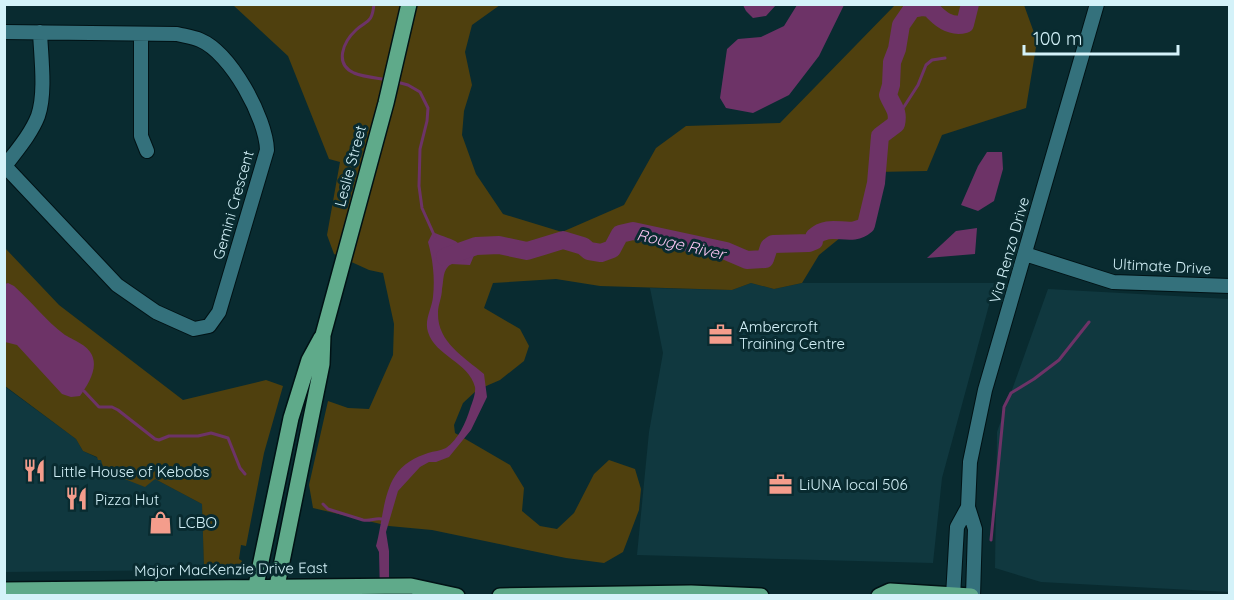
<svg xmlns="http://www.w3.org/2000/svg" width="1234" height="600" viewBox="0 0 1234 600" font-family="Quicksand,sans-serif">
<style>
.built{fill:#10383f}
.green{fill:#4f400e}
.water{fill:#6d3367}
.lines{fill:none;stroke-linecap:round;stroke-linejoin:round}
.stream{stroke:#6d3367;stroke-width:3}
.river{stroke:#6d3367;stroke-width:18}
.minor-casing{stroke:#011215;stroke-width:16}
.major-casing{stroke:#011215;stroke-width:18}
.minor{stroke:#34717c;stroke-width:14}
.major{stroke:#5faa8a;stroke-width:15}
.labels{text-anchor:middle;dominant-baseline:central;stroke-width:6;stroke-linejoin:round;paint-order:stroke}
.street-label{font-size:15px;fill:#d4f2f9;stroke:#092b30}
.poi-label{font-size:15px;fill:#d4f2f9;stroke:#092b30;text-anchor:start}
.water-label{font-size:16px;font-style:italic;fill:#fac5f2;stroke:#092b30}
</style>
<rect width="100%" height="100%" fill="#092b30"/>
<path class="built" d="M751,283L774,289L802,283H995L942,478L933,563L637,555L649,432L663,353L650,288L732,290Z
M1048,289L1229,299V592L1041,582L995,568L997,432Z
M4,386L76,439L83,451L102,460L155,479L202,504L204,568L187,570L5,572Z"/>
<path class="green" d="M233,5H500L472,25L465,52L472,85L464,111L462,135L476,174L503,214L562,232L624,205L656,148L686,126L780,123L895,5H1024L1037,41L1026,108L942,135L927,171L876,172L869,201L862,220L819,255L802,283L774,289L751,283L732,290L600,286L556,279L493,283L484,308L520,329L529,346L524,361L500,380L477,390L463,403L454,425L455,433L510,465L524,488L522,511L540,526L557,529L574,513L594,474L609,460L635,469L641,489L639,510L623,552L604,563L566,558L432,530L389,526L313,508L309,485L328,401L348,408L369,409L393,355L394,324L383,273L369,270L334,254L327,235L340,162L329,159L288,56Z
M5,248L59,305L183,400L266,380L283,386L264,453L246,546L241,545L239,559L242,561L241,567L204,568L202,504L155,479L145,487L104,471L101,460H98L97,457L83,451L76,439L5,386Z"/>
<path class="water" d="M743,5H776L766,16L753,18L746,11Z
M797,5H844L819,56L789,95L753,113L726,108L720,98L727,49L738,39L761,37L784,26Z
M987,152H1002L1003,169L994,201L978,211L961,205L978,166Z
M977,228L975,254L927,258L956,231Z
M435,233C443,237 452,238 458,243C464,246 468,250 475,253L470,265L451,264C442,270 444,280 442,289C442,297 438,305 438,312C437,342 463,356 484,374L487,397L471,430L449,457L436,462H429L420,467L398,491L386,532L389,551V595H380L379,552L376,546C382,525 383,494 395,476C402,464 416,457 428,453C434,451 440,451 446,448C458,440 466,422 470,409C472,403 476,394 475,387C469,362 435,356 428,332C424,320 432,308 433,297C435,278 433,260 428,242L432,234Z
M8,283L14,286C32,302 46,321 65,335C75,341 90,346 93,358C97,371 87,386 80,396L71,397L62,394L17,345L5,342V284Z"/>
<g class="lines">
<path class="stream" d="M374,4C372,24 367,20 356,30C343,42 334,64 354,73C364,77 377,78 388,80
M397,82L408,85L420,92L428,108L427,121L420,149L419,186L422,208L435,237
M898,116L918,85L926,65L932,60L945,58
M84,391L99,407H112L118,410L155,439L159,440L169,436H198L211,433L228,438L240,468L245,474
M323,504L328,509L363,520C371,522 377,516 385,520
M991,540L1004,407L1011,393L1034,379L1059,360L1089,322"/>
<path class="river" d="M445,257L476,246L499,245L527,251L563,240L583,246L589,251L601,253L612,249L620,234L633,231L726,251L747,260L765,259L769,247L773,244L809,243L814,241V237C831,221 850,239 866,225L876,183L880,136L896,124C899,111 893,107 888,95L891,85L892,62L897,49L901,25L912,9L923,7L930,8C939,18 950,28 965,24L970,4"/>
<defs>
<path id="minor" d="M4,32L177,34C185,36 193,37 200,40C231,53 266,118 267,150L219,312L209,326L194,329L176,321L156,312L117,285L4,165
M141,35V136L147,151
M5,166C17,150 31,134 38,116C46,93 41,57 40,32
M1025,254L1113,282L1230,286
M953,596L957,527L968,507
M973,596L975,529L968,507L970,462L985,390L1097,4"/>
<path id="major" d="M4,590L411,586L457,596
M254,595L291,418L309,360L321,338
M275,596L322,364L323,335L386,103L409,4
M500,596L691,593L761,596
M879,596L890,591L971,596"/>
</defs>
<use href="#minor" class="minor-casing"/>
<use href="#major" class="major-casing"/>
<use href="#minor" class="minor"/>
<use href="#major" class="major"/>
</g>
<defs>
<symbol id="office-bare" viewBox="-9 -9 18 18"><path d="M-6-3h4V-5.5h4V-3h4V5H-6ZM-1-4.5V-3h2v-1.5ZM-6 0V1H6V0Z" fill="#f49d8c" stroke="#092b30" stroke-width="2.5" paint-order="stroke"/></symbol>
<symbol id="restaurant-bare" viewBox="-9 -9 18 18"><path d="M-5-6h1v4h1v-4h1v4h1v-4h1v5L-1.5 .5V6h-2V.5L-5-1ZM5-6V6H3V1.5H1.5Q1.5-4 5-6Z" fill="#f49d8c" stroke="#092b30" stroke-width="2.5" paint-order="stroke"/></symbol>
<symbol id="shop-bare" viewBox="-9 -9 18 18"><path d="M-5-2.5h2.3a2.7 3.5 0 0 1 5.4 0H5L5.5 6h-11ZM-1.5-2.5h3a1.5 2.3 0 0 0-3 0Z" fill="#f49d8c" stroke="#092b30" stroke-width="2.5" paint-order="stroke"/></symbol>
</defs>
<g fill-rule="evenodd">
<use href="#office-bare" x="704" y="318" width="33" height="33"/>
<use href="#restaurant-bare" x="18" y="454" width="33" height="33"/>
<use href="#office-bare" x="764" y="468" width="33" height="33"/>
<use href="#restaurant-bare" x="60" y="482" width="33" height="33"/>
<use href="#shop-bare" x="144" y="506" width="33" height="33"/>
</g>
<g class="labels">
<g class="street-label">
<text transform="translate(350 166) rotate(-75)">Leslie Street</text>
<text transform="translate(233 205) rotate(-74)">Gemini Crescent</text>
<text transform="translate(1009 250) rotate(-74)">Via Renzo Drive</text>
<text transform="translate(1162 266) rotate(3)">Ultimate Drive</text>
<text transform="translate(231 569) rotate(-1)">Major MacKenzie Drive East</text>
</g>
<g class="poi-label">
<text x="739" y="326">Ambercroft<tspan x="739" dy="17">Training Centre</tspan></text>
<text x="53" y="471">Little House of Kebobs</text>
<text x="799" y="484">LiUNA local 506</text>
<text x="95" y="499">Pizza Hut</text>
<text x="178" y="522">LCBO</text>
</g>
<g class="water-label">
<text transform="translate(681 244) rotate(13)">Rouge River</text>
</g>
</g>
<rect width="1234" height="600" fill="none" stroke="#d4f2f9" stroke-width="12"/>
<path d="M1024 45v9h154v-9" fill="none" stroke="#d4f2f9" stroke-width="3"/>
<text x="1033" y="45" font-size="18" fill="#d4f2f9" stroke="#092b30" stroke-width="4.5" paint-order="stroke">100 m</text>
</svg>
